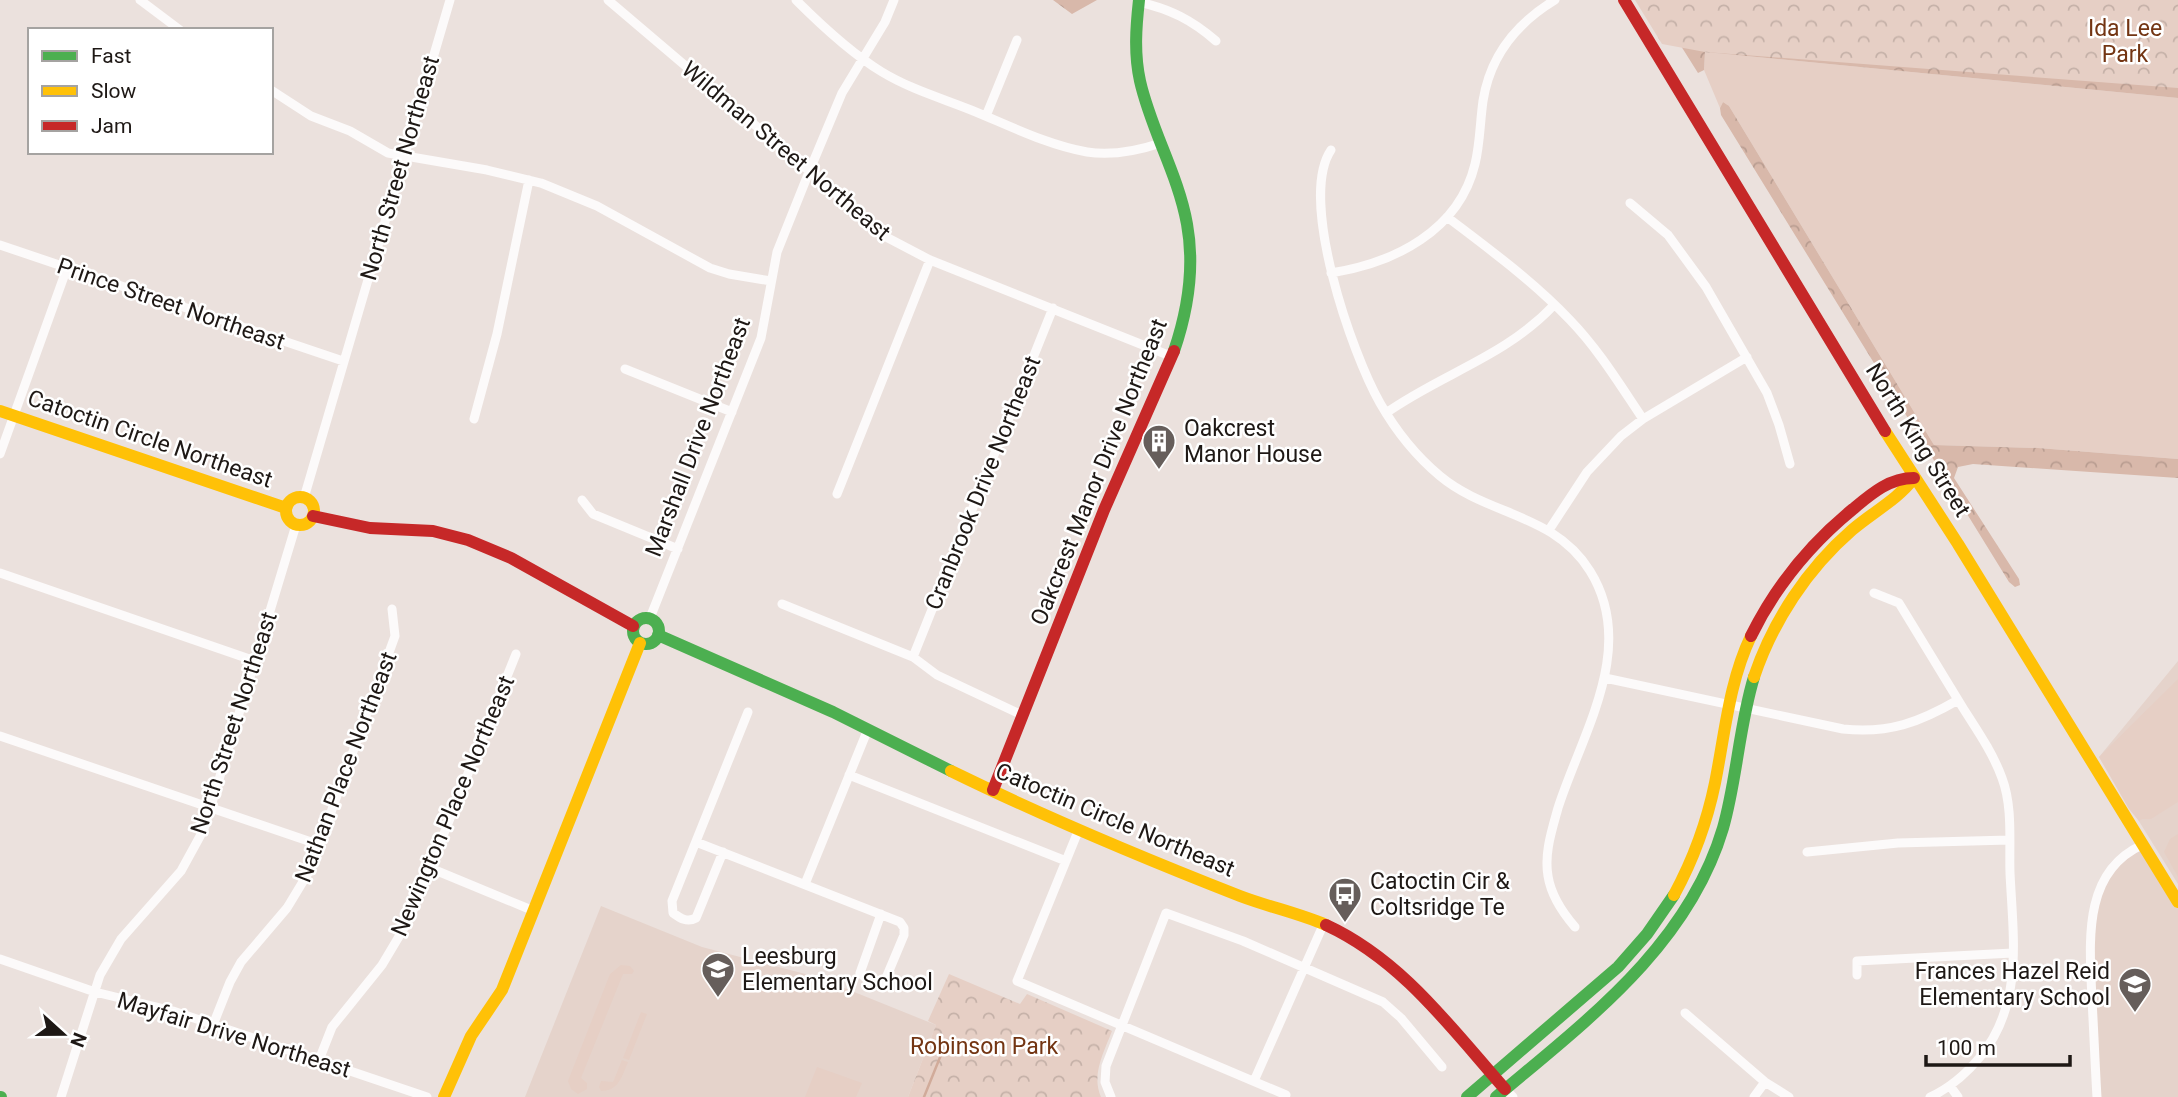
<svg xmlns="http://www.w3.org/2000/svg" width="2178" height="1097" viewBox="0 0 2178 1097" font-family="Roboto,sans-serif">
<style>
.built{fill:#e5d3cb}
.grass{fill:#e6cfc5}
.forest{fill:url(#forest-crowns)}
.park{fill:url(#park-crowns)}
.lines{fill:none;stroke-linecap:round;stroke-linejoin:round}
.stream{stroke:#d1ab9a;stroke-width:2.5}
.street{stroke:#fcfafa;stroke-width:9}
.fast{stroke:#4caf50;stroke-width:12}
.slow{stroke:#ffc107;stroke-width:12}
.jam{stroke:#c62828;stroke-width:12}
.labels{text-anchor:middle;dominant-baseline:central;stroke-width:5;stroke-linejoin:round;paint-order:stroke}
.park-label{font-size:23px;fill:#733513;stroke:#fff}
.street-label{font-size:23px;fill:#1e1815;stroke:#fff}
.poi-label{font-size:23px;fill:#1e1815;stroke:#fff;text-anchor:start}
</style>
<defs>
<pattern id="forest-crowns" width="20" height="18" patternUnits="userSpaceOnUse" patternTransform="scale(1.75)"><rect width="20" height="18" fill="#d8b8aa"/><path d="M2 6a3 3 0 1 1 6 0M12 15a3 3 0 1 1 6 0" fill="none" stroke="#b99d91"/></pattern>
<pattern id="park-crowns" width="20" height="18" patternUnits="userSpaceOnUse" patternTransform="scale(1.75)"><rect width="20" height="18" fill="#e6cfc5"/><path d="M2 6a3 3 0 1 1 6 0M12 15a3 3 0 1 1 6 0" fill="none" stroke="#c5b1a8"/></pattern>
</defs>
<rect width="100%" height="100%" fill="#ebe1dd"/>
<path class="built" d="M2178,661V884L2099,757Z
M2142,845L2178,902V1097H2097L2089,931L2104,880Z
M601,906L702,947L817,977L936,1025L908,1097H525Z"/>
<path class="grass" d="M1705,52L2178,98V459L2038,448L1934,445L1729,106L1723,102L1720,108L1704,70Z
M2178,679V802L2151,819H2142L2139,821L2129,809L2099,757Z
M2178,834V877L2164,852L2170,839Z
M621,965L630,966L634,971L632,974H623L581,1078L587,1083V1089L578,1094L571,1089L568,1081L610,974Z
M641,1012L647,1014L629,1060L623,1058Z
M622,1060L628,1062C622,1076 619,1091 601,1091L599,1087L601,1081L613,1082Z
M817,1067L862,1083L856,1097H805Z"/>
<path class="forest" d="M1053,0H1097L1072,14Z
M1681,46L2178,80V98L1705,52L1704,70L1698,73Z
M1723,102L1729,106L1934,445L2038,448L2178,459V478L1973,464L1958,467L1954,478L2019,579L2020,585L2015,587L2009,582L1721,115L1720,108Z"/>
<path class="park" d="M1635,0H2178V88L1705,52L1662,44Z
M949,974L1020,1004L1027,994L1112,1031C1104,1052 1091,1075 1101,1097H908L936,1025L928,1021Z"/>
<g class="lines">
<path class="stream" d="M924,1097L947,1040"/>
<path class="street" d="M140,0L180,30
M608,0L888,238L930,260L1173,357
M796,0C819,23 854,55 882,72C910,89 941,98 971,110C1008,125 1047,145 1087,152C1112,156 1137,151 1161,143
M1139,2C1170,9 1192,20 1216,41
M271,90L311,116L350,131L388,153L487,170L541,183L597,206L710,268L729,274L771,281
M986,116L1017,40
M1331,150C1298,199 1352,354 1380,403C1396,431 1416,456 1440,476C1488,516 1554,513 1590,571C1638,648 1582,733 1558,808C1552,830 1544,853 1548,876C1551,895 1562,912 1575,927
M1630,203L1668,235L1706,287L1767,393L1779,425L1790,464
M1447,217C1489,249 1533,281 1570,320C1599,350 1620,385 1643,419
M0,245L343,361
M1331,273C1394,263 1459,231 1475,164C1480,144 1480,122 1483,101C1490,56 1517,23 1555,0
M625,369L732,412
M1386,413C1443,373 1505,357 1554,305
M474,419L497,334L529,180
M0,454L67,268
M837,494L930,260
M304,498L450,0
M582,500L593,514L678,549
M1549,530L1587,472L1621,436L1643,419L1747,357
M0,573L255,661
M1874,593L1899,603C1920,638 1942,673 1963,708C1977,730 1993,753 2002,778C2013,807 2009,842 2010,873C2013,937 2024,1004 1980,1057C1966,1074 1950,1088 1930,1097
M782,604L913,657L937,675L1022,715
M650,618L761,338L777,252L809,172L842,93L885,22L894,0
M913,657L1053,308
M1605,678L1843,729C1889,734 1920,722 1958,700
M0,736L320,845
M849,775L1066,861
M1079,829L1017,981L1286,1095
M696,842L900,922L904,928V935L886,978L881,983L872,984L860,973L881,914
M723,852L696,918C687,923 680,918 673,913L672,901L748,712
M1807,852L1898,843L2009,840
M430,868L534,911
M805,884L868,729
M0,959L95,992L173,1011L427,1097
M1857,975V961L2013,953
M1685,1013L1765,1082L1789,1097
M213,1025L230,982L241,962L287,908L310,870L395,636L392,609
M319,1060L332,1027L382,965L410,918L516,654
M1254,1081L1324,923
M1950,1086L1958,1097
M1505,1089L1513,1097
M61,1097L100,975L121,939L181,871L204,829L296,525
M1111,1097L1105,1082L1106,1066L1166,913L1243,941L1383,1002L1401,1018L1442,1067
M1754,1097L1765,1082
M2097,1097C2095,1065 2094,1033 2092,1001C2090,944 2081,873 2142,845"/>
<path class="fast" d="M1139,0C1136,27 1134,54 1140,81C1151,130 1178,174 1187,224C1195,268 1188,310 1174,351
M633 631a13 13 0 1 1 26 0a13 13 0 1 1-26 0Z
M658,635L833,712L951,771
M0,1097H1
M1467,1097L1618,967L1647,934L1674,895
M1496,1097C1586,1021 1688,946 1723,828C1737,779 1739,726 1754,677"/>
<path class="slow" d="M0,411L286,508
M1885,431L1958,544L2178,902
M286 511a14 14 0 1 1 28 0a14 14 0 1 1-28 0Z
M1754,677C1773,621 1807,569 1852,530C1873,512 1897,500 1914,478
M951,771C1045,817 1143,858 1240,896C1269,907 1298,913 1326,925
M1674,895C1693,860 1707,822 1715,783C1725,733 1729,682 1751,636
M444,1097L471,1036L502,990L640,643"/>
<path class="jam" d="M1624,0L1885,431
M313,516L370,528L433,531L468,540L511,558L633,626
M1751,636C1776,585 1809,545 1853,509C1871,494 1889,478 1914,478
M993,790L1104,510L1174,351
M1326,925C1402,960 1451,1028 1505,1089"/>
</g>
<defs>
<symbol id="building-pin" viewBox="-11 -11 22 30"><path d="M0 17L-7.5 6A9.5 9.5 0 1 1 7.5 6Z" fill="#665e5b" stroke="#fff"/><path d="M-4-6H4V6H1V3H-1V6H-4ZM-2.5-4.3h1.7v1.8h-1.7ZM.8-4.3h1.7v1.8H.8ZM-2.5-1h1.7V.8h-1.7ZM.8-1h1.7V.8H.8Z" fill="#fff"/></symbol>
<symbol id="bus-pin" viewBox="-11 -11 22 30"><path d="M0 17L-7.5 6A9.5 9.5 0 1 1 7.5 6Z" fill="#665e5b" stroke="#fff"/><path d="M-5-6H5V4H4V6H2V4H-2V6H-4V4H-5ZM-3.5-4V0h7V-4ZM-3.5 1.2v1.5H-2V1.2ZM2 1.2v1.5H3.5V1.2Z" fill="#fff"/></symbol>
<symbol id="school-pin" viewBox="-11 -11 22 30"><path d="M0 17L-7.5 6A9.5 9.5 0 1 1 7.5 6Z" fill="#665e5b" stroke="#fff"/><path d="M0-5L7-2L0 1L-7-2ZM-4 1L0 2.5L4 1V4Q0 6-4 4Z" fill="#fff"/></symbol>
</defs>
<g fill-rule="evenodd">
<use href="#building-pin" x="1140" y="422" width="38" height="52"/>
<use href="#bus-pin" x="1326" y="875" width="38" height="52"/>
<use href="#school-pin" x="699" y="950" width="38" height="52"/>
<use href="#school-pin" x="2116" y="965" width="38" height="52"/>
</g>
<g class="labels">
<g class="park-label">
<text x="2125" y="28">Ida Lee<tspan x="2125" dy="26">Park</tspan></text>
<text x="984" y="1046">Robinson Park</text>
</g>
<g class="street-label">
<text transform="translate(786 151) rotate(40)">Wildman Street Northeast</text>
<text transform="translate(400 168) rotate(-74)">North Street Northeast</text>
<text transform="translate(171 304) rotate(19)">Prince Street Northeast</text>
<text transform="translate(698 437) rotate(-69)">Marshall Drive Northeast</text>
<text transform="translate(150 439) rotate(19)">Catoctin Circle Northeast</text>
<text transform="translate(1918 440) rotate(58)">North King Street</text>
<text transform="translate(1099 472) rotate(-68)">Oakcrest Manor Drive Northeast</text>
<text transform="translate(983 483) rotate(-68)">Cranbrook Drive Northeast</text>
<text transform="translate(234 723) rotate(-72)">North Street Northeast</text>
<text transform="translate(346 767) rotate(-69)">Nathan Place Northeast</text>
<text transform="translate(453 806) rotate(-67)">Newington Place Northeast</text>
<text transform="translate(1115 820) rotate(23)">Catoctin Circle Northeast</text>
<text transform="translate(234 1035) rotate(17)">Mayfair Drive Northeast</text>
</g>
<g class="poi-label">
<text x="1184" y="428">Oakcrest<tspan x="1184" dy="26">Manor House</tspan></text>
<text x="1370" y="881">Catoctin Cir &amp;<tspan x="1370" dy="26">Coltsridge Te</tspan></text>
<text x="742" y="956">Leesburg<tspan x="742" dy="26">Elementary School</tspan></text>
<text x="2110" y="971" text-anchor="end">Frances Hazel Reid<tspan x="2110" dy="26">Elementary School</tspan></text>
</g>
</g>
<rect x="28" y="28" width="245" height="126" fill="#ffffff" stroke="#a5a3a1" stroke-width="2"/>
<rect x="42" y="51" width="35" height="10" fill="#4caf50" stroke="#a5a3a1" stroke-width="2"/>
<text x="91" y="63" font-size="21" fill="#1e1815">Fast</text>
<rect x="42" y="86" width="35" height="10" fill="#ffc107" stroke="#a5a3a1" stroke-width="2"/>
<text x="91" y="98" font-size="21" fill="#1e1815">Slow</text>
<rect x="42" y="121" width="35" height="10" fill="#c62828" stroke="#a5a3a1" stroke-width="2"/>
<text x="91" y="133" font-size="21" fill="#1e1815">Jam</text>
<g transform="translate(63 1034) rotate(111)" stroke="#ffffff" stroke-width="5" paint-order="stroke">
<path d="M0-5L12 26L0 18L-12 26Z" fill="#1e1815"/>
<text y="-10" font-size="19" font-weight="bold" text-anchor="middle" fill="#1e1815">N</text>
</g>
<path d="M1926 1055v10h144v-10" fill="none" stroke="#1e1815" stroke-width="3.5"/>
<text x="1937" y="1055" font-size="21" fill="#1e1815" stroke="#ffffff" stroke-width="5" paint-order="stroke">100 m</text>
</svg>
